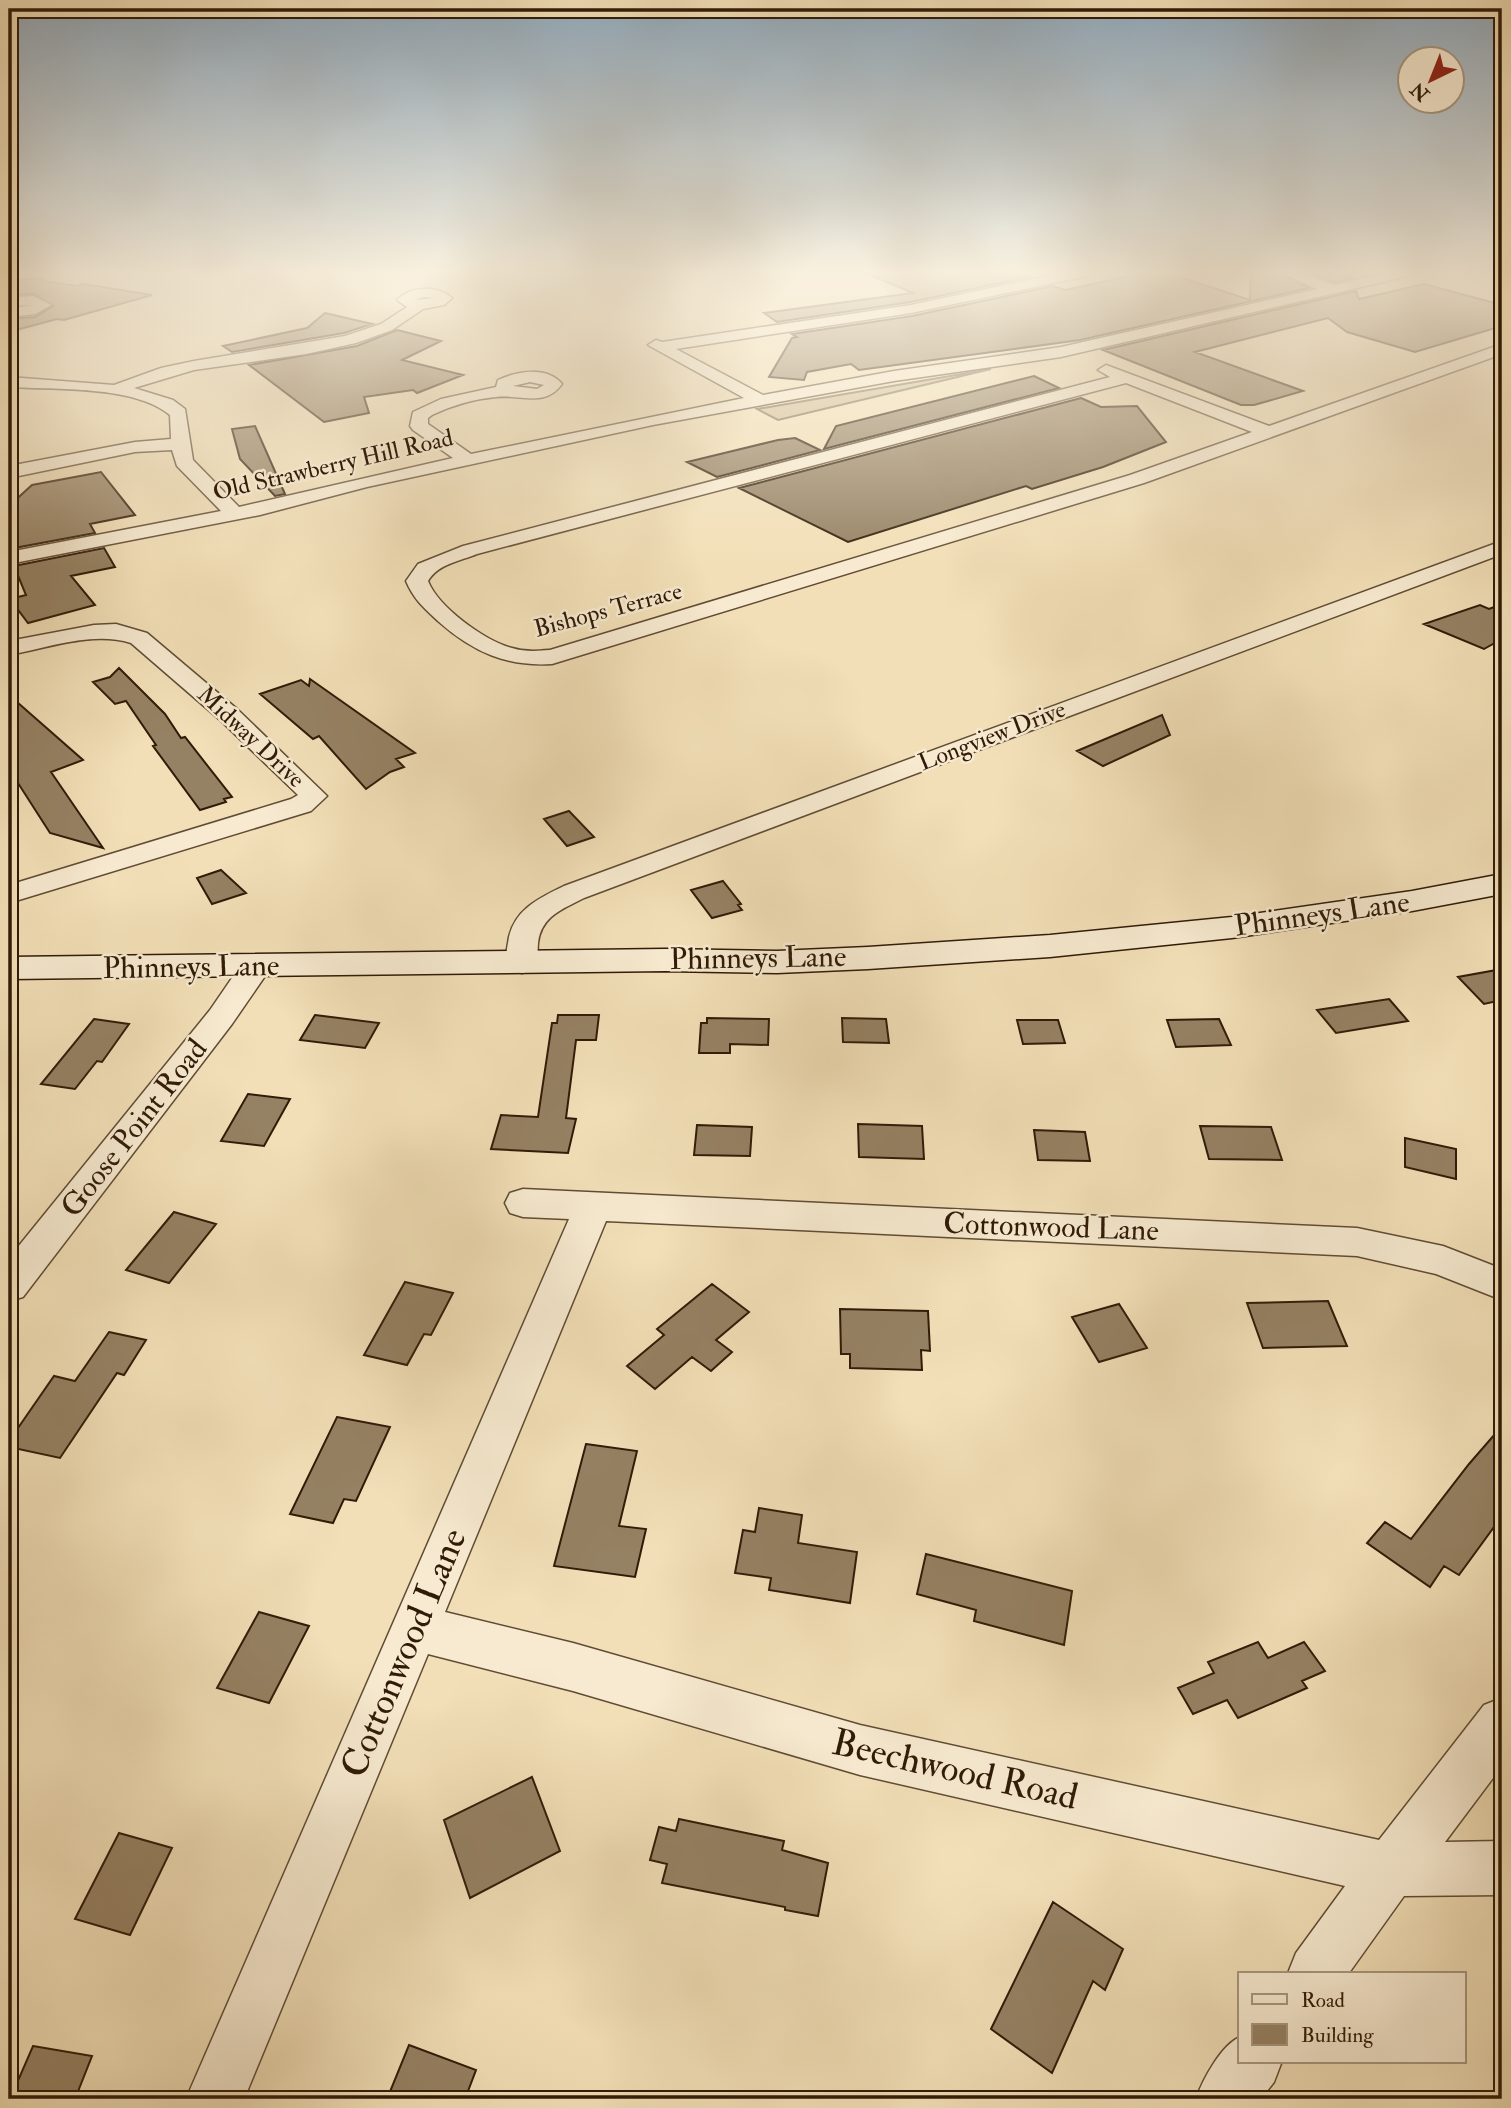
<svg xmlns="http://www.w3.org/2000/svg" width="1511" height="2108" viewBox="0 0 1511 2108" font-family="'IM FELL Double Pica',serif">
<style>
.green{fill:#d1be99;stroke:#806c50;stroke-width:2}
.building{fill:#958163;stroke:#301b08;stroke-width:2}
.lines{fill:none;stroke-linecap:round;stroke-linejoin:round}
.street-casing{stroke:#604c34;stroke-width:3}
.secondary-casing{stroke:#301b08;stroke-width:3}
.street{fill:#f7ead0;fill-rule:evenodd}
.secondary{fill:#f7ead0;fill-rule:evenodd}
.labels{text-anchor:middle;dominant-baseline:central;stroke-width:5;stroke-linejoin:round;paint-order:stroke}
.far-street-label{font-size:24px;fill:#301b08;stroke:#f7ead0}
.street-label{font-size:30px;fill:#301b08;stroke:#f7ead0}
.near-street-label{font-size:37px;fill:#301b08;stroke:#f7ead0}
</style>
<rect width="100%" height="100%" fill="#f2dfb7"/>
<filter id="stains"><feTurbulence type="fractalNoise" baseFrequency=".00286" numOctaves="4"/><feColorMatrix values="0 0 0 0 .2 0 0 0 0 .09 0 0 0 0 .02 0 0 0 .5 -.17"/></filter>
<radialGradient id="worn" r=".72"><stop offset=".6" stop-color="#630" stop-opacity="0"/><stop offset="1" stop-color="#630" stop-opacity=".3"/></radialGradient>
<path class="green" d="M991,369L778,420L757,409Z"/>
<path class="building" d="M863,272H1014L1029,277L911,302L777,322L764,313L913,293Z
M1148,272H1164L1250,300L1251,272H1278L1309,288L1080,340L859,370L851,364L807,372L804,380L769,377L792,338L797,337L792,334L912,316L1053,286L1065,290Z
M1306,272H1350L1352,278L1334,282Z
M43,278V281L77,286L84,284L152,295L64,320L57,319L9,332V319L35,317L53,306L34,294L9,295V281Z
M1424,284L1502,305V326L1415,352L1347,332L1328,318L1195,352L1303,391L1254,405H1241L1103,350L1356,291L1359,299Z
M325,313L372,324L344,333L232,352L223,346L307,328Z
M397,330L441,341L402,360L463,375L417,393L413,390L364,397L369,413L324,422L249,365L357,346Z
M1034,376L1059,388L824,449L836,426Z
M1081,398L1101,407L1137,406L1166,442L1103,467L1032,489L1026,486L848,542L739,488Z
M255,426L285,494L275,496L240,459L232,429Z
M795,438L820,450L717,477L687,462L778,440Z
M101,472L135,515L90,524L95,533L9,549V506L32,485Z
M104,548L115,567L71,576L95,605L28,623L10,599L26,595L14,566Z
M1502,604V639L1484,649L1424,624L1480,605L1489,609Z
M119,668L165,714L181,738L185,737L232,797L224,799L226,802L200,810L153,746L156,745L126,701L115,704L93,682L110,677Z
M310,679L415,753L396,759L404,767L390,772L366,789L319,736L313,739L260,694L301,680L309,686Z
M9,695L83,760L51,772L103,848L50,833L9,769Z
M1162,715L1170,735L1103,766L1077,751Z
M569,811L594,837L567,846L544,819Z
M221,870L246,893L212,904L197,878Z
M723,881L741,904L738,905L742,910L712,918L691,890Z
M1502,969V1000L1484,1004L1458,977Z
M1389,999L1408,1021L1336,1033L1317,1010Z
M315,1015L379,1023L365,1048L300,1040Z
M558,1015H599L596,1040H576L566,1118L576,1119L568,1153L491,1149L501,1115L538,1117L552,1023H557Z
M707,1018L769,1019L768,1045L730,1044V1053H699L701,1023H707Z
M842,1018L886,1019L889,1043L843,1042Z
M94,1019L129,1024L102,1062L97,1061L75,1089L41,1084Z
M1219,1019L1231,1045L1176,1047L1167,1020Z
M1017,1020H1058L1065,1043L1023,1044Z
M248,1094L290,1099L264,1146L221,1141Z
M858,1124L922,1126L924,1159L859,1157Z
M697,1125L752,1127L750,1156L694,1155Z
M1200,1126L1271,1127L1282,1160L1209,1159Z
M1034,1130L1085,1132L1090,1161L1038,1160Z
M1405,1138L1456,1149V1179L1405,1167Z
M174,1212L216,1224L169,1283L126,1270Z
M405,1282L453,1293L431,1335L424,1334L407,1365L364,1355Z
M712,1284L749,1312L716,1340L732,1352L711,1371L692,1357L655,1389L627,1366L664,1335L657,1329Z
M1328,1301L1347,1346L1263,1348L1247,1303Z
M1119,1304L1147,1348L1099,1362L1072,1317Z
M840,1309L928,1311L930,1351L921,1350L922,1370L850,1368V1354H841Z
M109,1332L146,1340L124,1375L117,1373L60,1458L9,1447V1441L54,1376L75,1381Z
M337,1417L390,1427L356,1501L344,1499L333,1523L290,1514Z
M1502,1426V1516L1459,1575L1444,1566L1430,1587L1367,1543L1385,1522L1411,1539L1469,1464Z
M586,1444L637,1451L619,1526L646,1529L635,1577L554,1566Z
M759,1508L802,1515L798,1543L857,1552L850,1603L769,1590L771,1578L735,1573L743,1530L755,1532Z
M926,1554L1072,1591L1064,1645L974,1621L976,1610L917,1594Z
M259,1612L309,1626L269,1703L217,1688Z
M1258,1642L1268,1658L1304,1642L1325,1671L1302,1681L1307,1688L1238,1718L1227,1700L1193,1714L1178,1688L1214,1673L1208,1662Z
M532,1777L560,1851L470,1898L444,1820Z
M679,1819L784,1841L782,1850L828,1863L818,1916L785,1910V1907L662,1883L667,1864L650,1860L659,1827L676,1831Z
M119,1833L172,1848L130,1935L75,1919Z
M1053,1902L1123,1949L1105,1990L1093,1981L1052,2073L991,2029Z
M409,2045L476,2070L465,2099H387Z
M33,2046L92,2056L75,2099H10Z"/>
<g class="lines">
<defs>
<path id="street" d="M1067,272H1094L1087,276L911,313L676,349L763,395L894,371L1061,347L1317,289L1280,272H1299L1334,285L1390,272H1415L1413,275L1061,357L894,381L653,425L367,487L260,515L9,564V552L221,511L177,466L172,450L135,452L9,478V466L135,442L171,439L170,415C134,385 55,390 9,387V377L114,385L161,368L194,361L345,336L381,324L407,307L397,300C410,286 438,285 452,298L444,305L423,309L392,330L356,343L306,354L194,370L134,388L173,400L185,409L193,460L239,507L453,458L413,430L410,426L413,412L441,399L496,387L498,380C517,371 547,366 562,384C545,408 521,394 496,397C474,399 453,405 432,415L428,418V424L471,454L744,398L648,345L656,340L662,342L911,305ZM424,297L434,298L415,300ZM530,382L544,385L537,389L513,386Z
M33,296L51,305L35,314L9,317V309L32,305L9,306V298Z
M1502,344V354L1144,483L552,664C507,667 473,652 439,622C425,609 414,600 406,581L418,564L463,546L1110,377L1098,370L1106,365L1269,426ZM1126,383L1252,432L1130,475L550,650C537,651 525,652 512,648C485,641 438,607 428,581C438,564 460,561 477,554Z
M1502,541V554L584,898C563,909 541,916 538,943C537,953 539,961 533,970L522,973L511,970C505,961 506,953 508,943C512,911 537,899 564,886Z
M116,624L147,633L237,709L327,796L311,811L9,903V885L291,799L298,795L219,719L131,643C92,631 48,648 9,655V641L94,625Z
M256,956L267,959L272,966L232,1024L23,1297L9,1301V1258L210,1010L245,959Z
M523,1189L1357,1228L1443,1246L1502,1269V1300L1436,1274L1357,1256L606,1221L445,1612L573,1643L860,1725L1379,1840L1484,1705L1502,1698V1766L1445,1842L1502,1841V1895L1404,1896L1349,1973H1288L1296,1953L1345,1886L860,1775L573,1691L428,1654L244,2099H186L569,1219L523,1217L510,1213L505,1203L510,1193Z
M1240,2037V2061H1282L1274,2082L1261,2099H1196C1202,2081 1221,2045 1240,2037Z"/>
<path id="secondary" d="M1502,874V894L1412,911L1232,938L1050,957L868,969L777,973L665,971L9,979V957L665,949L777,951L868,947L1050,935L1232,917L1412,891Z"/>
</defs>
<use href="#street" class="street-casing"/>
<use href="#secondary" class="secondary-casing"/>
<use href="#street" class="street"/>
<use href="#secondary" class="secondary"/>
</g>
<linearGradient id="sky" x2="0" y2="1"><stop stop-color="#91aabd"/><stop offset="0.48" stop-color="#f9f1df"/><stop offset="1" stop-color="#f9f1df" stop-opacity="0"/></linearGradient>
<rect width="1511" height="567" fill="url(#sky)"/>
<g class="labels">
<g class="far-street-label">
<text transform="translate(333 465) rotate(-13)">Old Strawberry Hill Road</text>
<text transform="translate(608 610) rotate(-15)">Bishops Terrace</text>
<text transform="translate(992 736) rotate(-21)">Longview Drive</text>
<text transform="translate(251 737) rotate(43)">Midway Drive</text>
</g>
<g class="street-label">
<text transform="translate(1322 914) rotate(-8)">Phinneys Lane</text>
<text transform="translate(758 958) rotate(-1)">Phinneys Lane</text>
<text transform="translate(191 967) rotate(-1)">Phinneys Lane</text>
<text transform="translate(134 1128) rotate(-52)">Goose Point Road</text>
<text transform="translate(1051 1227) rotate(2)">Cottonwood Lane</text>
</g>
<g class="near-street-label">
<text transform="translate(404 1653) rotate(-67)">Cottonwood Lane</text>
<text transform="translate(955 1770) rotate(13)">Beechwood Road</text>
</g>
</g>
<rect width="1511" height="2108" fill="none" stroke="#f2dfb7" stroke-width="35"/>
<rect x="10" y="10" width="1490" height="2087" fill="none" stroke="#301b08" stroke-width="3.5"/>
<rect x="18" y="18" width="1476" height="2073" fill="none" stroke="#301b08" stroke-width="2"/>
<rect x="1238" y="1972" width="228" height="91" fill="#f7ead0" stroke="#a79780" stroke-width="2"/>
<rect x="1252" y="1994" width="35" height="10" fill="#f7ead0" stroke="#a79780" stroke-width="2"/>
<text x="1301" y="2007" font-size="21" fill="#301b08">Road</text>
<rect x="1252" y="2024" width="35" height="21" fill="#958163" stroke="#a79780" stroke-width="2"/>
<text x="1301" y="2042" font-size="21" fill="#301b08">Building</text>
<g transform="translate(1431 80) rotate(223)"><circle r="33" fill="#f7ead0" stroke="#a79780" stroke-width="2"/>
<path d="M0-5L12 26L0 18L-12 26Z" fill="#8f2418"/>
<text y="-10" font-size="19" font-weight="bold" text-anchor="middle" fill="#301b08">N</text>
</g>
<rect width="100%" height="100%" filter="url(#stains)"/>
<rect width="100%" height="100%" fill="url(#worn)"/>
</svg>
